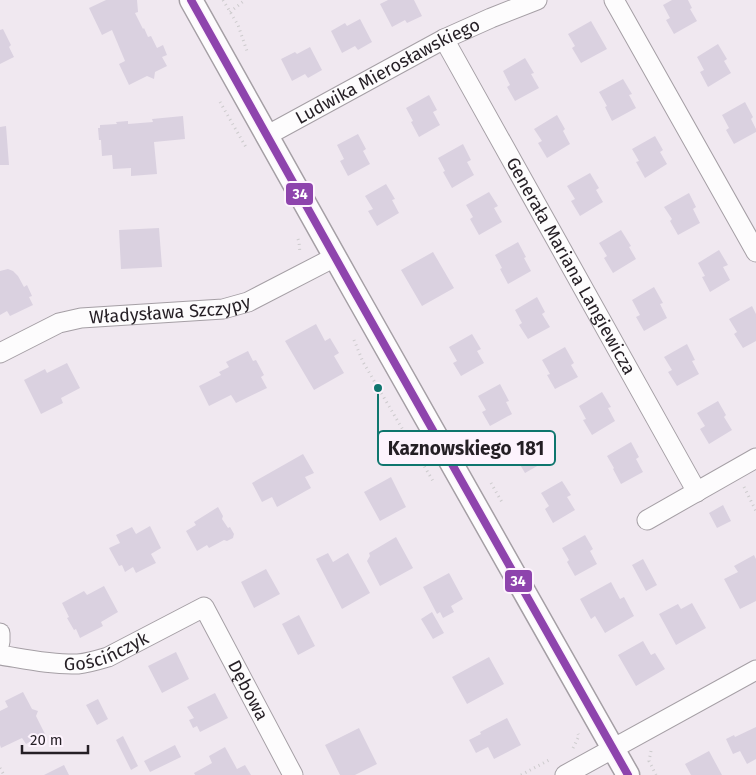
<svg xmlns="http://www.w3.org/2000/svg" width="756" height="775" viewBox="0 0 756 775" font-family="'Fira Sans',sans-serif">
<style>
.building{fill:#dad1e0}
.lines{fill:none;stroke-linecap:round;stroke-linejoin:round}
.minor-casing{stroke:#a59fa5;stroke-width:21}
.tertiary-casing{stroke:#a59fa5;stroke-width:25}
.path{stroke:#cdcbcd;stroke-width:3;stroke-dasharray:1 4;stroke-linecap:butt}
.minor{stroke:#fdfcfd;stroke-width:19}
.tertiary{stroke:#fdfcfd;stroke-width:22}
.bus-1-casing{stroke:#fdf3fd;stroke-width:11}
.bus-1{stroke:#8e44ad;stroke-width:8}
.labels{text-anchor:middle;dominant-baseline:central;stroke-width:4.5;stroke-linejoin:round;paint-order:stroke}
.street-label{font-size:18px;fill:#251f25;stroke:#fdf3fd}
.leader{fill:none;stroke:#0f766e;stroke-width:2}
.callout-dot{fill:#0f766e;stroke:#fdf3fd;stroke-width:2}
.callout{fill:#fdf3fd;stroke:#0f766e;stroke-width:2}
.callout-label{font-size:19px;text-anchor:middle;font-weight:bold;fill:#251f25}
.line-badge{stroke:#fdf3fd;stroke-width:2}
.badge-label{font-size:14px;text-anchor:middle;font-weight:bold;fill:#fff}
</style>
<rect width="100%" height="100%" fill="#f0e8f0"/>
<path class="building" d="M106,0H137L138,12L135,13L143,29L144,28L148,37L151,36L157,48L163,45L167,55L162,57L167,66L155,72L154,79L147,76L129,85L119,64L125,61L112,30L102,35L89,8Z
M388,0H414L422,16L407,23L405,20L392,27L380,4Z
M672,0H688L692,8L690,9L697,21L674,34L666,20L670,18L663,5Z
M360,19L372,42L358,50L355,46L342,53L331,31L345,23L347,26Z
M591,21L607,49L581,63L572,48L575,46L568,34Z
M3,29L11,45L9,47L14,57L0,64V30Z
M718,44L727,59L724,61L731,73L708,87L700,72L704,70L697,57Z
M310,47L322,70L308,78L305,74L292,81L281,59L295,52L297,54Z
M525,58L534,73L531,74L539,88L515,101L507,87L510,85L503,71Z
M623,79L632,94L629,95L636,108L612,121L605,107L607,106L599,92Z
M429,95L437,110L433,112L440,125L419,137L411,122L413,121L406,108Z
M745,102L753,117L751,119L756,129V132L734,144L726,130L729,128L722,115Z
M557,115L565,129L563,131L570,144L547,158L538,143L542,141L534,129Z
M183,116L185,139L154,142L157,174L131,176V168L113,169L112,155L102,156L101,140H99L98,128H100V125L117,124L116,122L128,121V124L153,122L152,119Z
M6,126L9,165H0V127Z
M358,134L366,149L363,151L370,164L348,176L340,161L344,159L337,145Z
M655,136L663,150L660,152L667,164L645,178L636,162L639,161L632,149Z
M463,144L471,160L467,162L474,175L452,188L443,172L445,171L438,158Z
M590,173L599,188L596,190L603,202L580,216L571,201L575,199L567,186Z
M386,184L395,199L392,200L399,213L377,226L368,211L373,209L365,196Z
M489,192L498,206L494,208L502,222L479,235L470,219L473,217L466,205Z
M689,193L696,207L693,209L700,223L678,235L670,221L672,219L664,207Z
M159,228L162,267L121,269L119,230Z
M621,230L631,246L629,247L636,259L613,273L604,258L607,256L599,243Z
M518,242L526,257L524,258L531,271L508,284L500,269L502,268L495,255Z
M719,250L728,265L723,267L730,280L710,292L702,277L705,276L698,263Z
M433,252L454,288L422,306L401,270Z
M8,269L13,271L18,276L24,287L27,285L32,296L29,297L33,305L10,316L7,311L0,315V271Z
M654,287L663,303L660,304L667,318L644,331L636,317L640,315L632,300Z
M537,297L545,312L542,314L550,327L528,339L519,325L522,323L515,310Z
M752,306L756,314V341L743,348L734,334L737,332L729,319Z
M316,324L325,341L330,338L339,353L334,356L344,373L314,390L285,341Z
M472,334L481,349L477,351L484,363L461,376L453,363L457,361L449,347Z
M687,344L695,360L692,361L699,374L677,386L668,372L672,370L664,357Z
M565,347L574,363L571,365L578,377L555,389L547,375L550,374L542,360Z
M248,351L253,361L256,360L264,375L261,377L267,388L236,403L231,395L209,406L199,386L221,375L219,372L229,367L226,362Z
M67,363L80,388L61,398L63,403L41,414L24,380L45,369L47,373Z
M500,384L509,401L506,402L512,414L490,426L482,412L486,410L478,396Z
M602,392L611,407L608,408L615,421L592,435L583,420L586,419L579,406Z
M718,401L726,415L724,417L732,430L709,444L700,429L705,426L697,413Z
M534,431L543,446L539,448L546,461L525,473L516,458L518,459L520,457L513,444Z
M631,442L639,457L636,459L643,472L621,484L613,469L614,468L607,456Z
M303,454L314,473L305,477L311,488L277,507L272,497L262,502L252,483Z
M391,477L406,507L380,521L364,492Z
M562,481L571,495L567,497L575,510L553,523L545,509L549,506L541,493Z
M723,505L731,521L717,528L709,513Z
M218,507L223,516L222,519L228,528L230,527L234,534L233,538L227,541L224,540L209,548L207,545L197,551L186,531L196,525L194,522Z
M150,526L161,548L151,554L156,563L136,573L133,567L125,572L122,565L119,566L109,548L120,543L116,535L132,527L136,534Z
M585,535L593,549L590,551L597,564L575,576L567,562L569,560L562,548Z
M396,537L413,568L380,586L367,561L370,556L369,553Z
M328,553L333,562L348,553L370,593L342,609L316,559Z
M754,555L756,559V601L740,609L724,579L738,572L734,566Z
M643,559L657,585L646,591L632,565Z
M266,569L280,594L254,608L241,582Z
M449,573L463,599L451,606L454,612L443,618L440,612L437,614L423,587Z
M611,582L620,599L624,597L634,616L605,633L595,616L591,619L580,599Z
M104,586L118,612L101,622L103,626L80,638L76,629L74,630L67,618L69,617L62,603L84,591L87,595Z
M692,603L706,628L676,645L659,614L678,604L681,609Z
M432,612L444,633L433,639L421,619Z
M299,615L315,646L298,655L282,624Z
M643,641L651,655L655,653L665,669L636,686L618,655Z
M176,652L189,679L162,693L148,666Z
M489,657L504,684L467,704L452,677Z
M23,692L32,709L38,711L36,716L45,734L26,744L22,738L1,748L0,745V711L8,707L5,701Z
M215,693L228,718L200,732L197,726L193,728L189,720L194,718L187,707Z
M98,699L108,719L97,725L86,705Z
M507,718L521,745L494,759L488,747L476,753L469,740L481,734L480,732Z
M756,727V759L747,764L740,751L733,754L726,739L734,735L735,737Z
M359,728L377,764L355,775H340L325,745Z
M123,736L138,766L131,770L116,740Z
M175,745L181,757L150,772L144,761Z
M225,747L237,769L245,765L251,775H195L194,773L212,763L209,756Z
M709,751L722,775H691L685,764Z
M64,765L69,775H44Z"/>
<g class="lines">
<defs>
<g id="minor">
<path d="M614,0L756,252"/>
<path id="s1" d="M444,39L697,492"/>
<path id="s2" d="M266,136L444,39L491,18L537,0"/>
<path id="s3" d="M0,353L59,323L81,318L223,309L248,302L335,257"/>
<path d="M647,520L756,458"/>
<path d="M0,633V642"/>
<path id="s4" d="M0,655C25,659 52,665 78,664C88,663 98,660 108,657L204,607L293,775"/>
<path d="M565,775L756,670"/>
</g>
<path id="tertiary" d="M191,0L354,291L628,775"/>
</defs>
<use href="#minor" class="minor-casing"/>
<use href="#tertiary" class="tertiary-casing"/>
<path class="path" d="M223,0L238,25L247,51
M230,12L245,0
M220,102L247,149
M298,239L299,242L300,253
M354,340L363,362L433,481
M491,483L503,504
M744,487L756,511
M573,748L579,736L578,734
M651,751L649,761L656,775
M0,768L4,775
M521,775L549,760"/>
<use href="#minor" class="minor"/>
<use href="#tertiary" class="tertiary"/>
<defs>
<path id="bus-1" d="M191,0L354,291L628,775"/>
</defs>
<use href="#bus-1" class="bus-1-casing"/>
<use href="#bus-1" class="bus-1"/>
</g>
<g class="labels">
<g class="street-label">
<text stroke="none"><textPath href="#s2" startOffset="138">Ludwika Mierosławskiego</textPath></text>
<text stroke="none"><textPath href="#s1" startOffset="260">Generała Mariana Langiewicza</textPath></text>
<text stroke="none"><textPath href="#s3" startOffset="178">Władysława Szczypy</textPath></text>
<text stroke="none"><textPath href="#s4" startOffset="109">Gościńczyk</textPath></text>
<text stroke="none"><textPath href="#s4" startOffset="312">Dębowa</textPath></text>
</g>
</g>
<path class="leader" d="M378 388L378 448"/>
<circle class="callout-dot" cx="378" cy="388" r="5"/>
<rect class="callout" x="378" y="431" width="177" height="34" rx="5"/>
<g class="callout-label">
<text x="466" y="455">Kaznowskiego 181</text>
</g>
<g class="line-badge">
<rect x="285" y="182" width="29" height="24" rx="5" fill="#8e44ad"/>
<rect x="504" y="569" width="29" height="24" rx="5" fill="#8e44ad"/>
</g>
<g class="badge-label">
<text x="300" y="199">34</text>
<text x="518" y="586">34</text>
</g>
<path d="M22 745v8h66v-8" fill="none" stroke="#251f25" stroke-width="2.5"/>
<text x="30" y="745" font-size="15" fill="#251f25" stroke="#fdf3fd" stroke-width="4" paint-order="stroke">20 m</text>
</svg>
